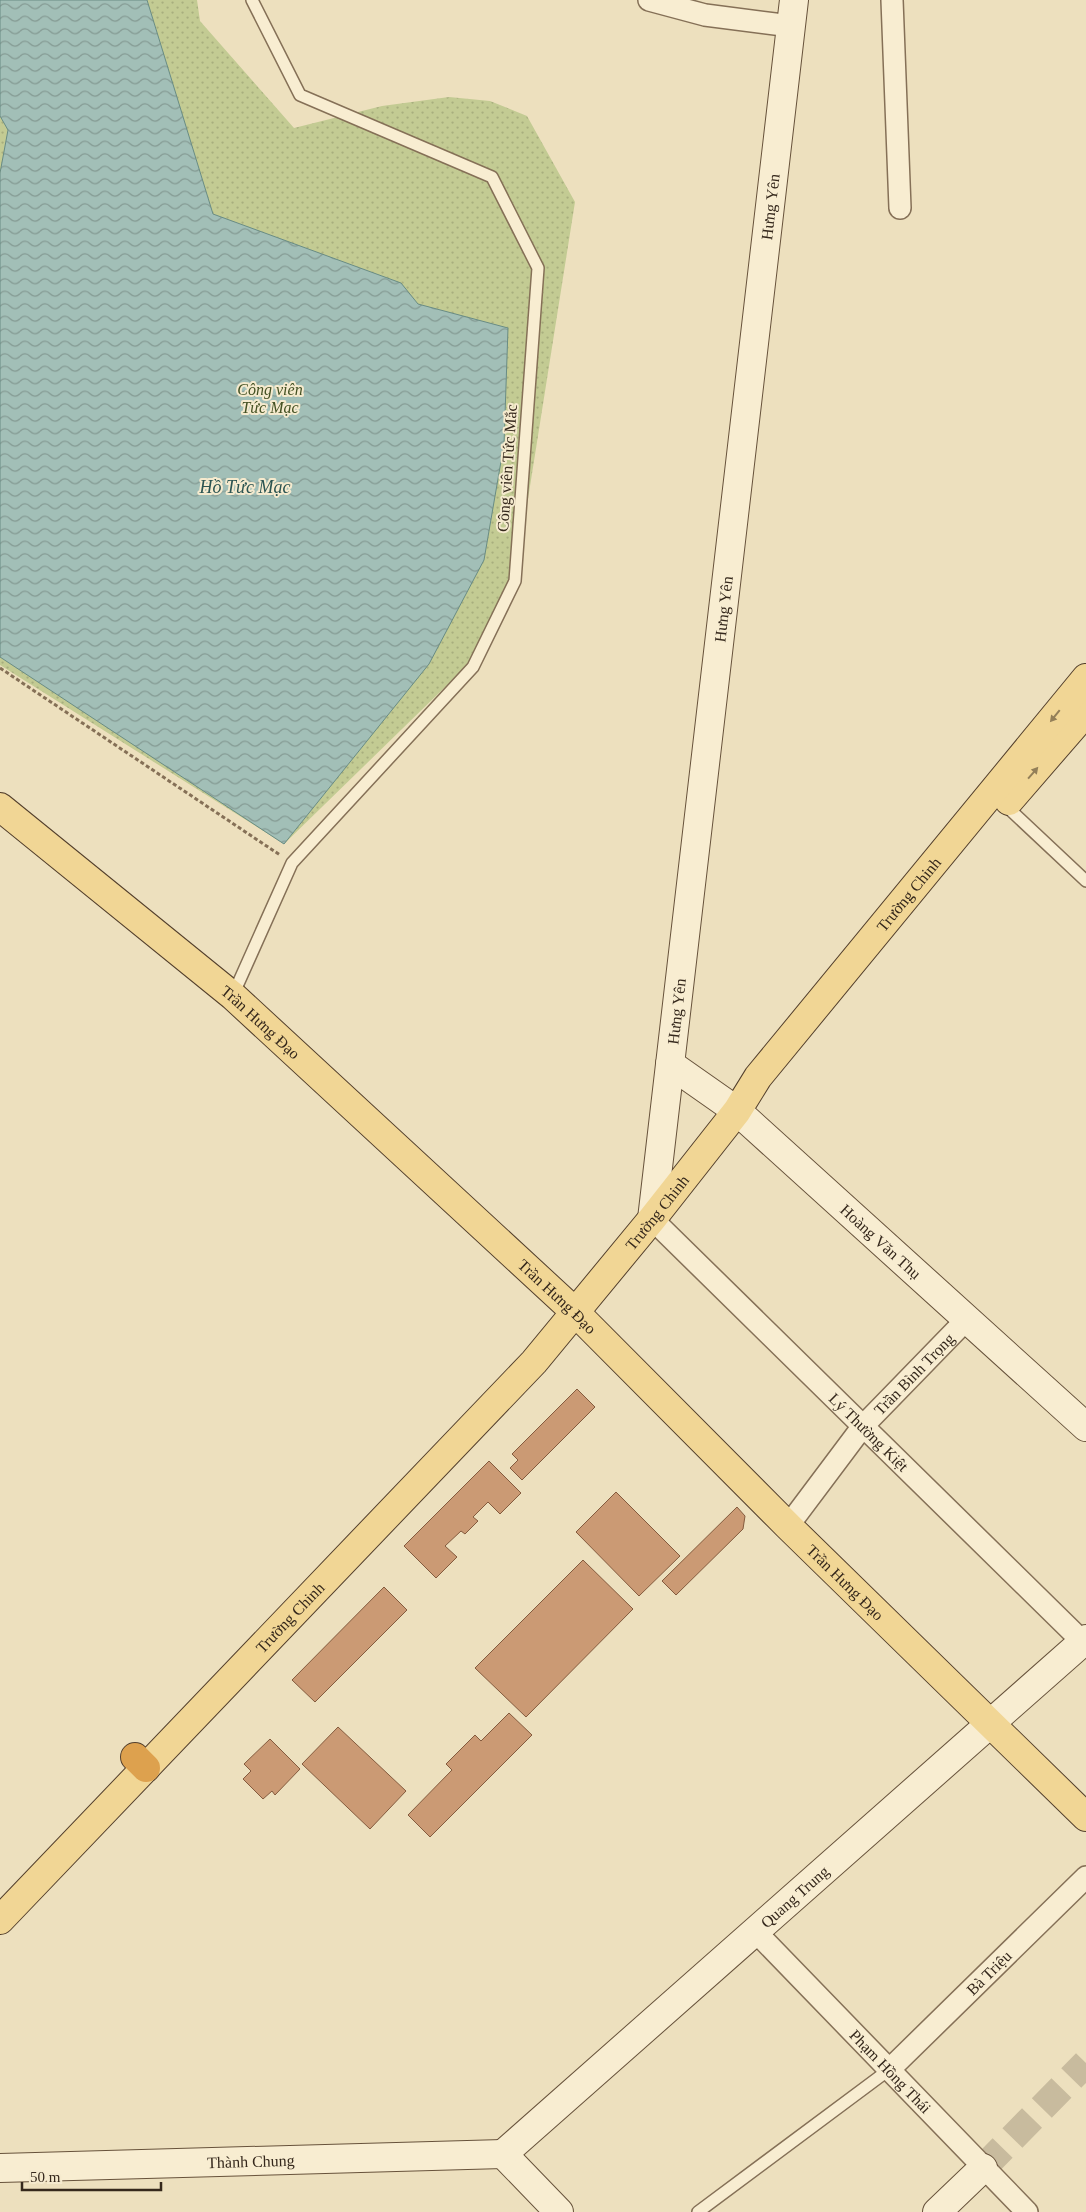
<svg xmlns="http://www.w3.org/2000/svg" width="1086" height="2212" viewBox="0 0 1086 2212" font-family="Georgia,serif">
<style>
.park{fill:url(#park-dots)}
.water{fill:url(#water-waves);stroke:#698c84}
.building{fill:#cb9a74;stroke:#845b3e}
.lines{fill:none;stroke-linecap:round;stroke-linejoin:round}
.secondary-tunnel{stroke:#c8bb9e;stroke-width:28;stroke-dasharray:28 14;stroke-linecap:butt}
.lane-casing{stroke:#857057;stroke-width:14}
.street-casing{stroke:#857057;stroke-width:24}
.secondary-casing{stroke:#67523b;stroke-width:30}
.primary-casing{stroke:#533f2c;stroke-width:30}
.highway-casing{stroke:#533f2c;stroke-width:30}
.path{stroke:#857057;stroke-width:3;stroke-dasharray:4 2.5;stroke-linecap:butt}
.lane{stroke:#f8edd1;stroke-width:11}
.street{stroke:#f8edd1;stroke-width:21}
.secondary{stroke:#f8edd1;stroke-width:28}
.primary{stroke:#f1d695;stroke-width:28}
.highway{stroke:#dda14e;stroke-width:28}
.oneway{fill:#937f58}
.labels{text-anchor:middle;dominant-baseline:central;stroke-width:4;stroke-linejoin:round;paint-order:stroke}
.street-label{font-size:16px;fill:#35281c;stroke:#f5eace}
.park-label{font-size:16px;font-style:italic;fill:#445123;stroke:#f5eace}
.water-label{font-size:18px;font-style:italic;fill:#2b5452;stroke:#f5eace}
</style>
<defs>
<pattern id="park-dots" width="8" height="8" patternUnits="userSpaceOnUse" patternTransform="scale(1.25)"><rect width="8" height="8" fill="#c3cb93"/><path d="M2 2h.1M6 6h.1" fill="none" stroke="#a8ae7e" stroke-width="1.8" stroke-linecap="round"/></pattern>
<pattern id="water-waves" width="16" height="10" patternUnits="userSpaceOnUse" patternTransform="scale(1.25)"><rect width="16" height="10" fill="#a2bfb7"/><path d="M0 5q4-4 8 0t8 0" fill="none" stroke="#859b94"/></pattern>
</defs>
<rect width="100%" height="100%" fill="#ede0be"/>
<path class="park" d="M0,0H197L200,21L294,128L382,106L449,97L490,101L527,116L575,202L515,581L479,654L284,844L0,665Z"/>
<path class="water" d="M0,0H147L213,214L401,283L418,304L508,328L504,444L484,560L429,664L284,844L0,657V173L8,130L0,116Z"/>
<path class="building" d="M577,1389L595,1407L522,1480L510,1468L518,1460L512,1454Z
M489,1461L521,1493L500,1514L488,1502L473,1517L478,1521L465,1534L461,1531L445,1546L457,1557L436,1578L404,1546Z
M616,1492L680,1556L639,1596L576,1532Z
M737,1507L745,1516L743,1529L676,1595L662,1581Z
M583,1560L633,1609L526,1717L475,1668Z
M384,1587L407,1610L315,1702L292,1680Z
M509,1713L532,1735L430,1837L408,1815L452,1770L446,1764L475,1735L481,1741Z
M338,1727L406,1791L370,1829L302,1764Z
M270,1739L300,1769L275,1795L272,1791L263,1799L243,1779L251,1771L244,1764Z"/>
<g class="lines">
<path class="secondary-tunnel" d="M983,2168L1086,2063"/>
<defs>
<path id="lane" d="M1005,805L1086,881
M233,995L292,863L473,667L515,581L538,268L492,177L300,95L252,0
M698,2212L890,2069"/>
<g id="street">
<path d="M649,0L705,15L791,26"/>
<path d="M892,0L900,208"/>
<path id="s1" d="M652,1219L1086,1645"/>
<path id="s2" d="M788,1526L863,1426L967,1319"/>
<path id="s3" d="M755,1931L1027,2212"/>
<path id="s4" d="M890,2069L1086,1877"/>
</g>
<g id="secondary">
<path id="s5" d="M670,1064L737,1111L1086,1427"/>
<path id="s6" d="M652,1219L794,0"/>
<path id="s7" d="M503,2154L1086,1639"/>
<path d="M503,2154L559,2212"/>
<path id="s8" d="M0,2168L503,2154"/>
<path d="M937,2212L983,2168"/>
</g>
<g id="primary">
<path d="M1009,801L1086,712"/>
<path id="s9" d="M0,807L233,996L574,1311L788,1526L1086,1817"/>
<path id="s10" d="M0,1920L534,1362L652,1219L737,1111L758,1077L1086,678"/>
</g>
<path id="highway" d="M135,1757L146,1768"/>
</defs>
<use href="#lane" class="lane-casing"/>
<use href="#street" class="street-casing"/>
<use href="#secondary" class="secondary-casing"/>
<use href="#primary" class="primary-casing"/>
<use href="#highway" class="highway-casing"/>
<path class="path" d="M0,668L280,855"/>
<use href="#lane" class="lane"/>
<use href="#street" class="street"/>
<use href="#secondary" class="secondary"/>
<use href="#primary" class="primary"/>
<use href="#highway" class="highway"/>
</g>
<defs><path id="oneway-solid" d="M-6-.8H1V-3.2L6.5 0L1 3.2V.8H-6Z" transform="scale(1.25)"/></defs>
<g class="oneway">
<use href="#oneway-solid" transform="translate(1055 716) rotate(129)"/>
<use href="#oneway-solid" transform="translate(1033 773) rotate(-49)"/>
</g>
<g class="labels">
<g class="street-label">
<text stroke="none"><textPath href="#s6" startOffset="1019">Hưng Yên</textPath></text>
<text transform="translate(507 468) rotate(-86)">Công viên Tức Mắc</text>
<text stroke="none"><textPath href="#s6" startOffset="614">Hưng Yên</textPath></text>
<text stroke="none"><textPath href="#s10" startOffset="1372">Trường Chinh</textPath></text>
<text stroke="none"><textPath href="#s6" startOffset="209">Hưng Yên</textPath></text>
<text stroke="none"><textPath href="#s9" startOffset="338">Trần Hưng Đạo</textPath></text>
<text stroke="none"><textPath href="#s10" startOffset="966">Trường Chinh</textPath></text>
<text stroke="none"><textPath href="#s5" startOffset="276">Hoàng Văn Thụ</textPath></text>
<text stroke="none"><textPath href="#s9" startOffset="742">Trần Hưng Đạo</textPath></text>
<text stroke="none"><textPath href="#s2" startOffset="198">Trần Bình Trọng</textPath></text>
<text stroke="none"><textPath href="#s1" startOffset="304">Lý Thường Kiệt</textPath></text>
<text stroke="none"><textPath href="#s9" startOffset="1148">Trần Hưng Đạo</textPath></text>
<text stroke="none"><textPath href="#s10" startOffset="419">Trường Chinh</textPath></text>
<text stroke="none"><textPath href="#s7" startOffset="389">Quang Trung</textPath></text>
<text stroke="none"><textPath href="#s4" startOffset="138">Bà Triệu</textPath></text>
<text stroke="none"><textPath href="#s3" startOffset="195">Phạm Hồng Thái</textPath></text>
<text stroke="none"><textPath href="#s8" startOffset="251">Thành Chung</textPath></text>
</g>
<g class="park-label">
<text x="270" y="389">Công viên<tspan x="270" dy="18">Tức Mạc</tspan></text>
</g>
<g class="water-label">
<text x="245" y="487">Hồ Tức Mạc</text>
</g>
</g>
<path d="M22 2182v8h139v-8" fill="none" stroke="#35281c" stroke-width="2.5"/>
<text x="30" y="2182" font-size="15" fill="#35281c" stroke="#f5eace" stroke-width="4" paint-order="stroke">50 m</text>
</svg>
